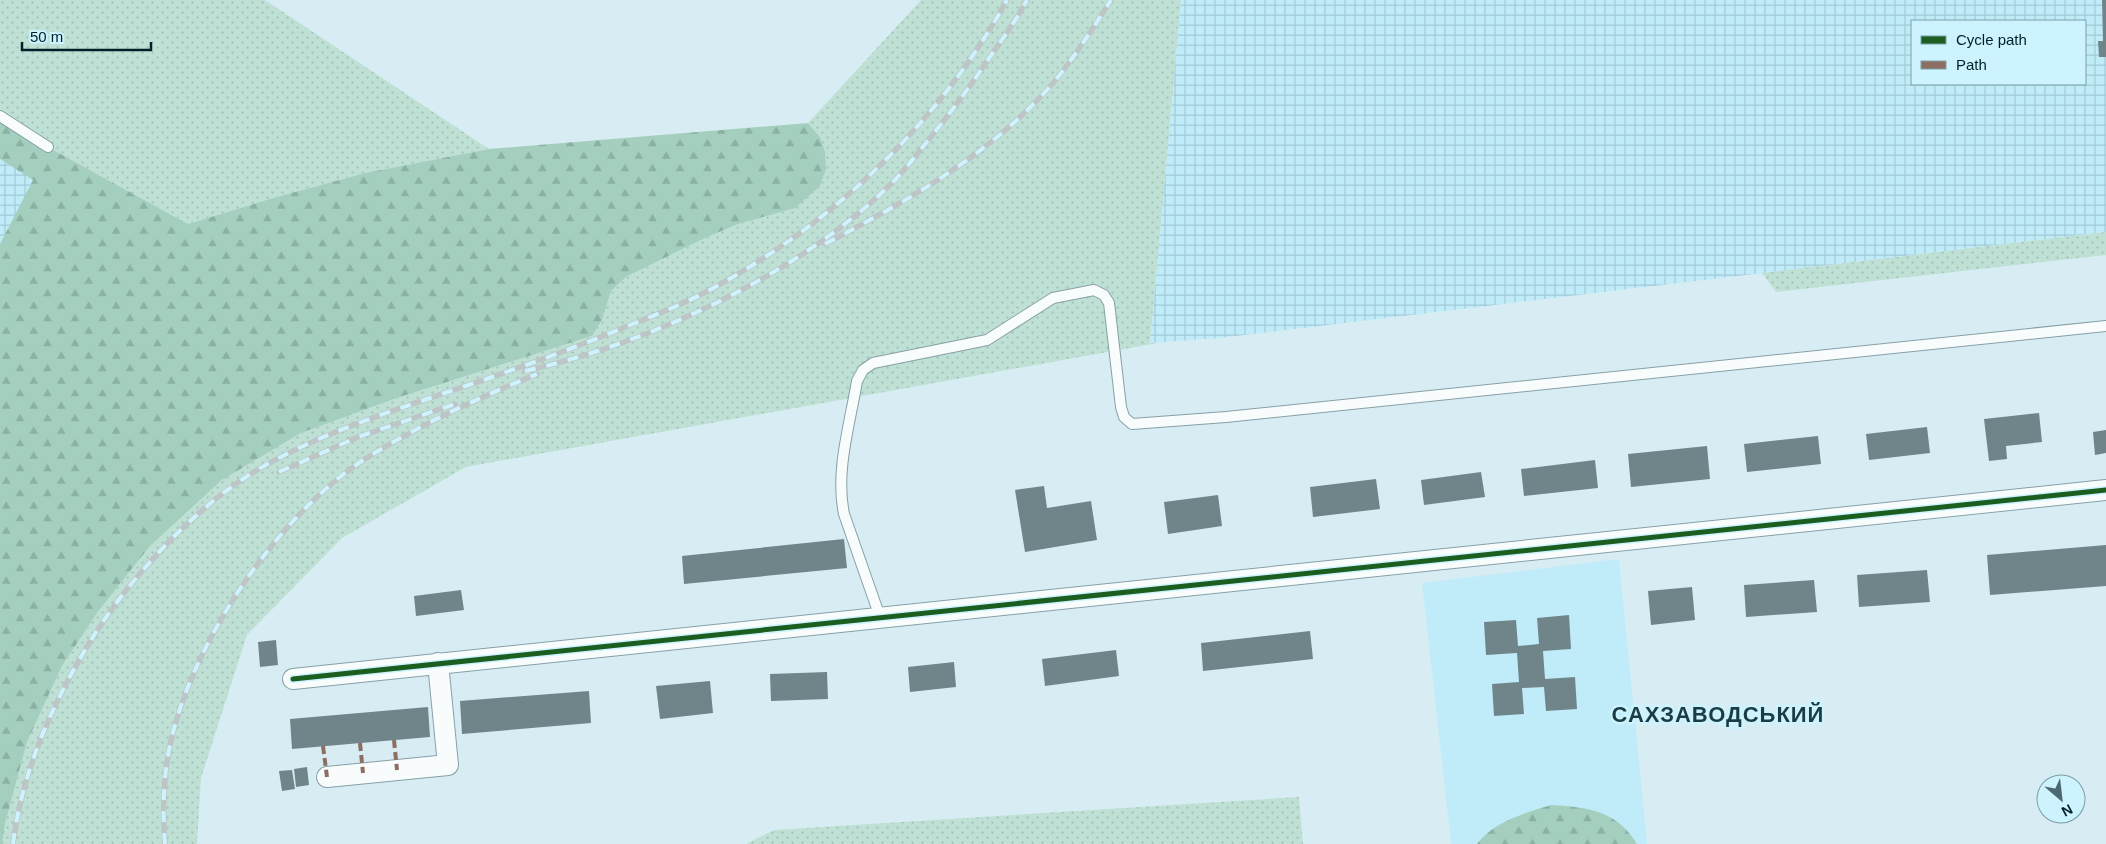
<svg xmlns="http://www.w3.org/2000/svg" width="2106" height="844" viewBox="0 0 2106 844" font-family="Helvetica,sans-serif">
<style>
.built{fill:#c0ecf9}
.industrial{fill:url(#industrial-grid);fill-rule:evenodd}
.grass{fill:url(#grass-dots)}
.forest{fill:url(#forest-firs)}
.building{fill:#70858a}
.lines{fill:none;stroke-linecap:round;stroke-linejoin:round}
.service-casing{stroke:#86a0a7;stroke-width:12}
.minor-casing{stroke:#86a0a7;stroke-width:22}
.service{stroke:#f9fcfd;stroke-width:10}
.minor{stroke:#f9fcfd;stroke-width:20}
.rail-casing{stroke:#bec5c7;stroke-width:5.5}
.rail{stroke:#cdf3fe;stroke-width:4;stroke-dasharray:11;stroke-linecap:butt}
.quiet{stroke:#8d6e63;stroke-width:4;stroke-dasharray:8 4;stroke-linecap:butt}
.cycleway-casing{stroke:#cdf3fe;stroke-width:8}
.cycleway{stroke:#1b5e20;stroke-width:5}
.labels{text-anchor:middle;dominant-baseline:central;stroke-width:5;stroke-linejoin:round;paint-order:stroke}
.district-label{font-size:22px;font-weight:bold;letter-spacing:1px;fill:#1b3c45;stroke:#cdf3fe}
</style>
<defs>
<pattern id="industrial-grid" width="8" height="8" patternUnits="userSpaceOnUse" patternTransform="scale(1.25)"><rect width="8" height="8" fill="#c0ecf9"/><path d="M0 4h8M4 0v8" fill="none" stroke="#a3cad6"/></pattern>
<pattern id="grass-dots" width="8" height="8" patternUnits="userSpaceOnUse" patternTransform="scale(1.25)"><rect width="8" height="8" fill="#bfe1d5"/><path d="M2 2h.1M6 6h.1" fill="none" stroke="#a2c1b7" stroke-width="1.8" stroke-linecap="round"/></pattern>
<pattern id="forest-firs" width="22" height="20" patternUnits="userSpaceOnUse" patternTransform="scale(1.25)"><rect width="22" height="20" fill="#a4cfbe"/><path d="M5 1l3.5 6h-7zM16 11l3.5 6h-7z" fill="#8bb1a3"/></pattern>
</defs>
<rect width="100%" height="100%" fill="#d8edf3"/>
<path class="built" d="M1619,559L1647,844H1451L1422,583Z"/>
<path class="industrial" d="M1181,0H2106V232L1219,338L1150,343ZM1912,21H2085V84H1912Z
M0,159L34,180L0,244Z"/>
<path class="grass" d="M0,0H265L489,149L365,173L273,198L188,224L48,147L0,116Z
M921,0H1181L1150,343H1158L466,467L342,538L247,635L201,778L197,844H2L5,824L27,742L62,666L97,613L150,546L222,480L301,433L397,398L592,336L602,320L611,291L626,277L703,239L738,224L795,207L820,137L808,123Z
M2106,232V255L1776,292L1762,273Z
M1299,797L1303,844H746L774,830Z"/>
<path class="forest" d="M0,116L48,147L188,224L273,198L365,173L489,149L808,123L820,137L825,152L826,169L820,186L795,208L738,224L703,239L626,277L611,291L602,320L592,336L397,398L301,433L222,480L150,546L97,613L62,666L27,742L5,824L2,844H0V244L33,180L0,159Z
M1551,805C1586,807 1617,810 1637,844H1477C1493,822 1525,813 1551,805Z"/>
<path class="building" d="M2102,0H2106V57H2099L2098,41H2103Z
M2039,413L2042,442L2006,446L2007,459L1989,461L1984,419Z
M1927,427L1930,453L1869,460L1866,434Z
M2106,430V453L2095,455L2093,432Z
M1818,436L1821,464L1747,472L1744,444Z
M1707,446L1710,479L1631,487L1628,454Z
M1595,460L1598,488L1524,496L1521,469Z
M1481,472L1485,497L1424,505L1421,480Z
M1376,479L1380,509L1313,517L1310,487Z
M1044,486L1047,508L1091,501L1097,540L1025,552L1015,490Z
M1218,495L1222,526L1168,534L1164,502Z
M844,539L847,568L684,584L682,556Z
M2106,545V586L1990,595L1987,555Z
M1927,570L1930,602L1859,607L1857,575Z
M1814,580L1817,612L1746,617L1744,585Z
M1692,587L1695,620L1651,625L1648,591Z
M461,590L464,610L416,616L414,596Z
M1569,615L1571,649L1543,651L1545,679L1575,677L1577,709L1546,711L1544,687L1522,688L1524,714L1494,716L1492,684L1519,682L1517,653L1486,655L1484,622L1516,620L1518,646L1539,644L1537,618Z
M1310,631L1313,659L1203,671L1201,643Z
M276,640L278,665L260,667L258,642Z
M1116,650L1119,676L1045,686L1042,659Z
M954,662L956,687L910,692L908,667Z
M827,672L828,699L771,701L770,674Z
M710,681L713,713L660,719L656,686Z
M589,691L591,723L462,734L460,701Z
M428,707L430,737L292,749L290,719Z
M307,767L309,785L296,787L294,769Z
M292,770L295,789L282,791L279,771Z"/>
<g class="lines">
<defs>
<path id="service" d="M0,116L48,147
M880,617L844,514C835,471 850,424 857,381L863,370L873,363L987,340L1053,298L1094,290L1104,295L1109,303L1121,407L1124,417L1132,424L1226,417L2106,326"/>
<path id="minor" d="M293,679L2106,490
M327,777L448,765L438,663"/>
</defs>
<use href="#service" class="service-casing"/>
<use href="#minor" class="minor-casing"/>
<use href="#service" class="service"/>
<use href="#minor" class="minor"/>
<defs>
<path id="rail" d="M825,244C905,202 985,158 1047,90C1071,63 1091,31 1111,0
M525,371C650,343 800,274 892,183C901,174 909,164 917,154C940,126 963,97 983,67C998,45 1015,23 1027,0
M279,472L358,437L455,404
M13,844C22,771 53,702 91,640C131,576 198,503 264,466C319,435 377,416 436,396C499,375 562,353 623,328C655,315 687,303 717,286C838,219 940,121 1007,0
M165,844C163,819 163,794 166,769C179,660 273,518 365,459C419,425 478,398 537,374"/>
</defs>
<use href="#rail" class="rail-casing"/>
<use href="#rail" class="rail"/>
<path class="quiet" d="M394,740L397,770
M360,743L363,773
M323,746L327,777"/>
<defs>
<path id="cycleway" d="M293,679L2106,490"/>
</defs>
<use href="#cycleway" class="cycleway-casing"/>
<use href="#cycleway" class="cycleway"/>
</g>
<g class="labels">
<g class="district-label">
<text x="1718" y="714">САХЗАВОДСЬКИЙ</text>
</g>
</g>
<rect x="1911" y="20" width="175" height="65" fill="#cdf3fe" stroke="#7b9fa9"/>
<rect x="1921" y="36" width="25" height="8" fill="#1b5e20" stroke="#7b9fa9"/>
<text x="1956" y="45" font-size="15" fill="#00212a">Cycle path</text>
<rect x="1921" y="61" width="25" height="8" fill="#8d6e63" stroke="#7b9fa9"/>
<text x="1956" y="70" font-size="15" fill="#00212a">Path</text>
<g transform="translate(2061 799) rotate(152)"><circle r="24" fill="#cdf3fe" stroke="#7b9fa9"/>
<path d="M0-4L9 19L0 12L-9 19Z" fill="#4c6870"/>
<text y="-8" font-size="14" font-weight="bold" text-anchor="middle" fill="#00212a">N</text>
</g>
<path d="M22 42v8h129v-8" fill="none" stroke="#00212a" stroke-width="2.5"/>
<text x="30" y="42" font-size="15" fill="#00212a" stroke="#cdf3fe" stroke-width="4" paint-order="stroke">50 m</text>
</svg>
